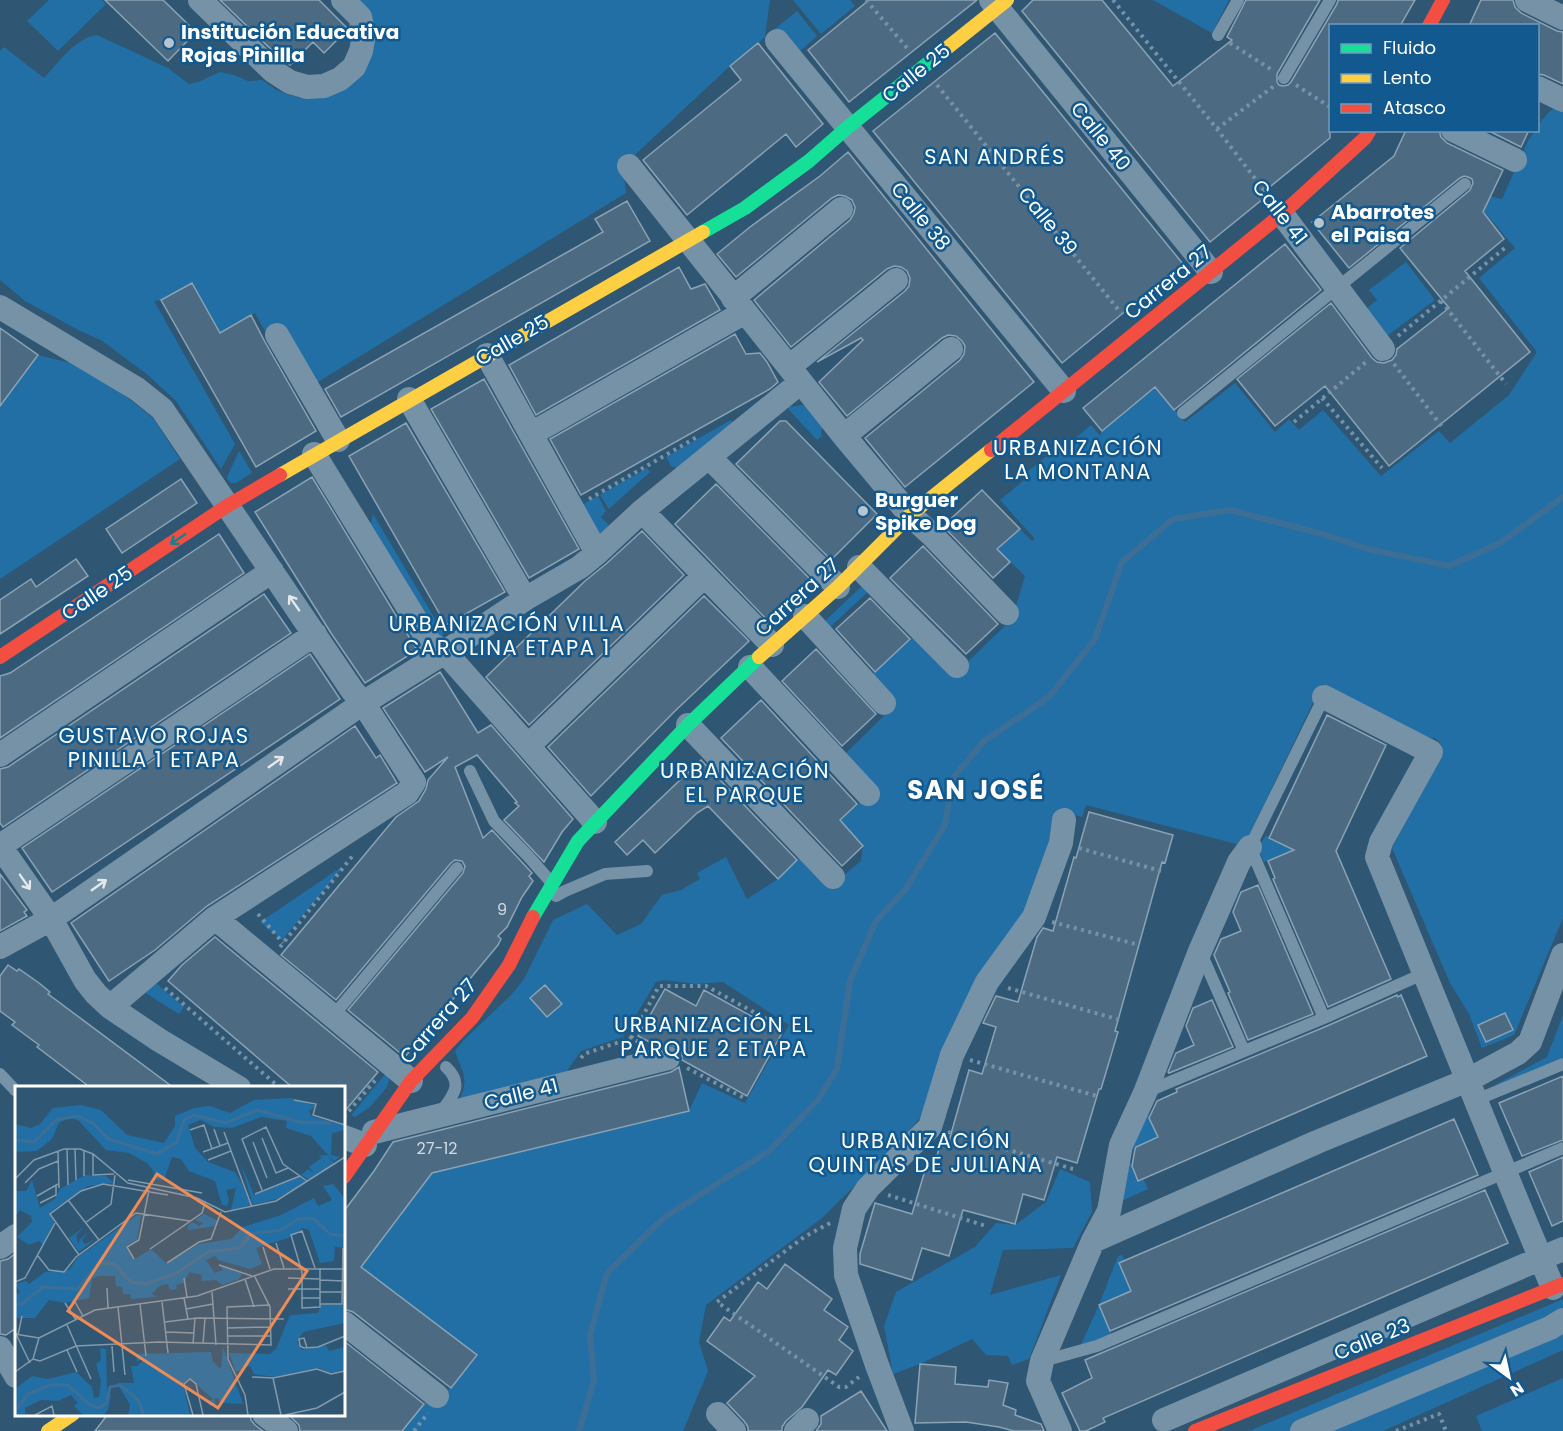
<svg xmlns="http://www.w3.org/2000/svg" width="1563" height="1431" viewBox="0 0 1563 1431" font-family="Poppins,sans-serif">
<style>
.green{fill:#226fa6}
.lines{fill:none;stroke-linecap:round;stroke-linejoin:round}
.stream{stroke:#3d6f96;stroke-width:6}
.building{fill:#4c6b83;stroke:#8ba3b4;stroke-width:1.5}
.path{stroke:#7692a6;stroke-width:4;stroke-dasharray:3 4.5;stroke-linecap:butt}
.lane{stroke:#7692a6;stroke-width:12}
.street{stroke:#7692a6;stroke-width:24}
.fast{stroke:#16e098;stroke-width:14}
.slow{stroke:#ffcf43;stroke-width:14}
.jam{stroke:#f24e42;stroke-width:14}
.oneway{stroke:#138292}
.oneway2{stroke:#e4e9ed}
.poi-dot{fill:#b6c4ce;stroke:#125990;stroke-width:2}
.labels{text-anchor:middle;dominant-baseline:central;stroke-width:5;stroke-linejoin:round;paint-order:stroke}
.number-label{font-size:16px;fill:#d2dae0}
.poi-label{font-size:20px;font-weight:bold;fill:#fff;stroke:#125990;text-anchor:start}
.street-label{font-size:20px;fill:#fff;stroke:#125990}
.neighbourhood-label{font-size:21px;letter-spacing:1.5px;fill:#fff;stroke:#125990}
.district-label{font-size:26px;font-weight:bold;letter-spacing:1.5px;fill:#fff;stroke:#125990}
.inset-river{fill:none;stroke:#3d6f96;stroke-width:3}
.inset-road{fill:none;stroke:#829aab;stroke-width:1.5}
.view{fill:#ef8b55;fill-opacity:0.15;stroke:#ef8b55;stroke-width:3}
.inset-edge{fill:none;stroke:#fff;stroke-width:3}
</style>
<rect width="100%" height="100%" fill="#2f5673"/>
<path class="green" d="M49,0H102L106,4L58,51L27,21Z
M356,0H770L765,37L797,11L817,36L786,64L764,38L730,66L623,166L626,193L313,385L269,338L255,313L220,333L192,283L161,300L154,301L235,444L221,469L176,401L148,375L101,340L80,331L25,301L0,280V51L4,47L44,78C58,63 75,38 97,35L168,68L189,84L198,82L220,72L234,75L248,81L262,80L275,89L287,94L300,98H311L354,79Z
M793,0H850L855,6L821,34Z
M1153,0H1229L1212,33Z
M1557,105L1563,108V918L1514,1035L1482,1048L1469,1014L1450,983L1392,848L1442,752V745L1436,739L1424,736L1322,684L1244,846L1086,805L1082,817L1060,811L1026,911L920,1118L898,1143L822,1218L706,1305L699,1342L708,1371L683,1431H402L426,1401L451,1388L477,1355L361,1267L429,1174L689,1111L702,1083L745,1103L789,1025L723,982L697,984L664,980L656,982L623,1037L581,1051L564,1075L459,1101C470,1077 462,1073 455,1051L463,1041L512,994L524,979L553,920L587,904L617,935L641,924L662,895L681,890L700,879L697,873L726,857L747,899L778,879L803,855L832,885L861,861L863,846L840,821L862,800L868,806L880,795L845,754L894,706L868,678L914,636L956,673L1012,619L1025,576L997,549L1020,529L1032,541L1035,539L1000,500L1029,476L1027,472L1070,437L1073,440L1091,425L1100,436L1102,431L1155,387L1185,422L1235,383L1275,432L1289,419L1299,430L1323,410L1381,476L1439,431L1450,443L1509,395L1537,352L1479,278L1515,248L1471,196L1480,190L1493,197L1502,199L1528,141L1535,131L1538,130C1539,120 1549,112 1557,105Z
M1406,262L1435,300L1383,339L1362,312L1377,300L1369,290Z
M38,355L75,364L128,398L153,418L180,459L0,579V406Z
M803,405L807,407L823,425L821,433L822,436L817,440L789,410L788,407Z
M731,420L734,424L677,468L671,466L666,457Z
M239,451L252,473L236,483H231L227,479V477Z
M647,468L650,472L609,509L600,495Z
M598,496L606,511L601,517L609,525L601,535L578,507Z
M373,514L444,634L440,636L369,533Z
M862,586L871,589L827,630L823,623Z
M1266,835L1269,838L1294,850L1264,862L1258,848Z
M340,868L341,870L282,940L260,922Z
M151,979L184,1007L179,1014L141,990Z
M1563,1015V1060L1506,1084L1495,1085L1547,1057Z
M387,1072L390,1076L387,1087L370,1107L355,1117L351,1115Z
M1144,1106L1158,1137L1126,1152L1138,1180L1143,1178L1148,1189L1115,1204L1125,1151Z
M1060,1169L1090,1182L1092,1212L1073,1248L1003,1250L990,1295L1061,1275L1029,1359L1012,1365L1008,1356L986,1355L972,1339L920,1364L893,1374L884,1326L896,1292L975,1247L996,1223L1015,1225L1046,1202Z
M1122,1255L1125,1261L1119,1264L1131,1291L1099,1305L1111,1333L1105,1338L1079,1349L1099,1305L1118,1256Z
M1563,1299V1350L1383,1431H1249Z
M1563,1378V1431H1482L1476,1416Z"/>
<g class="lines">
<path class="stream" d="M579,1431L594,1380L590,1335L607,1273L665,1217L769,1151L818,1100L837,1069L850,981L876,921L905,890L945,825L953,778L984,741L1049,697L1095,639L1122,562L1173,519L1230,510L1326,535L1368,549L1449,566L1500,543L1563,497"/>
</g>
<path class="building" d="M105,0H163L196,32L168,61Z
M220,0H319L348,29L324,53L313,42L290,65L282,60Z
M869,0H977L849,102L808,50Z
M1033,0H1102L1173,86L1232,40L1227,37L1246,0H1320L1277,74V82L1279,85L1283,86L1288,85L1291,82L1337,4L1338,0H1415L1400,26H1330V138L1261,194L1264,198L1210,242L1022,11Z
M1481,0H1513L1515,7L1521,13L1557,31L1563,32V84L1544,75L1538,74V26H1469Z
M995,33L1183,264L1062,363L873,131Z
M758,43L823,124L796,147L786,134L687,215L643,160L741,80L730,66Z
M1406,130H1439L1441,137L1447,143L1503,170L1483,212L1504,239L1465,271L1530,352L1389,466L1325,386L1275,426L1237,379L1331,303L1372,358L1377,362L1384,363L1392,360L1396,355L1397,349L1449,308L1400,248L1470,190L1473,183L1472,179L1468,177L1464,176L1460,178L1349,268L1312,222L1394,156Z
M1487,130H1529L1521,147Z
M848,152L1034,382L905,487L865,438L960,360L964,354L965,346L962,341L956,336L948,335L942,338L847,416L819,382L863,340L861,338L817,362L905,291L909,286L910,278L907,271L901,267L894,266L887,269L791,347L754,300L850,220L854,213L855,207L852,200L845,196L838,195L832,198L736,277L717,254L750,227L820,176Z
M627,201L650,241L341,417L325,389L603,232L595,219Z
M1285,244L1321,290L1174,410L1155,387L1102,431L1083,408Z
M679,267L691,289L705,284L720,310L536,415L509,365Z
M192,283L220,333L251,315L265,342L316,431L256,467L161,300Z
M0,328L38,355L0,406Z
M735,334L746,354L760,353L767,362L778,382L770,389L581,495L550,439Z
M484,379L579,549L529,578L431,409Z
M780,421H786L877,514L831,560L736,464Z
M406,423L505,592L446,625L349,456Z
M312,477L417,650L365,683L331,633L255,512Z
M181,479L197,503L122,553L106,529Z
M716,484L811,580L769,622L675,524Z
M982,490L1020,529L997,549L1010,562L993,578L943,526Z
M642,531L684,575L529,725L486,677L585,581L606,564Z
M219,534L244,573L0,738V676L10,673Z
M923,546L998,624L966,654L890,578Z
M76,559L88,576L0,634V600L31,579L36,587Z
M264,594L291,633L3,827L0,823V769L8,767Z
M704,596L749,641L675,711L591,796L548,747Z
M870,598L910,639L875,672L836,629Z
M816,649L876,714L842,746L782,681Z
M310,654L340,699L52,892L22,848Z
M440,672L478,733L491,725L573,819L562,832L544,862L504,820L519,806L515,803L517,802L477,755L455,767L483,838L492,830L532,873L529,876L533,881L522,897L507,927L498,936L501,939L498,945L405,1057L348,1010L463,873L465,866L462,861L455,860L451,863L336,1000L281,955L396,817L419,801L426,789L428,780L448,757L425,772L383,708Z
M761,700L857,804L840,820L863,846L842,866L721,738Z
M1327,715L1386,745L1336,851L1391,979L1328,1007L1273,879L1275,878L1268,861L1294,850L1269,838Z
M355,726L376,758L380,755L397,783L207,906L155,950L109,981L71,923Z
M701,760L797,860L778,879L708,806L697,813L655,853L643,840L627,855L615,842Z
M1089,812L1173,835L1165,863L1162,862L1115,1031L1118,1032L1101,1089H1099L1077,1163L1057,1157L1044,1200L1023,1194L1015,1224L963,1210L949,1256L922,1248L912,1280L860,1264V1254L875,1203L912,1214L926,1167L933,1169L942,1139L949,1141L969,1070L982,1074L996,1027L983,1023L996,996L1018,1002L1037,937L1043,928L1053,931L1074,857L1076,858Z
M0,874L27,910L24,912L27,916L0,931Z
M1258,885L1313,1014L1248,1040L1228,993L1230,992L1214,955L1221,939L1241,931L1233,912L1241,892Z
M215,937L378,1072L344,1112V1088H293L168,981L182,965Z
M8,965L17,971L19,969L39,983L50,992L48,994L174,1088H91L37,1047L39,1045L12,1025L15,1022L0,1011V976Z
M545,985L562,1004L547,1017L530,998Z
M665,989L696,1006L704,990L782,1033L747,1096L682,1060V1054L679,1049L672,1045L665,1044L657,1046L638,1036Z
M1397,995L1398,997L1401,995L1427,1056L1138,1181L1132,1166L1135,1149L1136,1147L1158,1137L1149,1118L1157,1101L1177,1092L1176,1089L1327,1026Z
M1212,1000L1233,1047L1169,1073L1168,1072L1176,1053L1194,1045L1186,1026L1193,1008Z
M1505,1013L1513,1030L1486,1042L1478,1025Z
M679,1067L689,1111L432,1173L361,1267L477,1355L451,1388L353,1312L344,1309V1211L374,1171L393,1142L671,1072Z
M1563,1076V1140L1522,1156L1499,1103Z
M1454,1119L1478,1175L1110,1331L1099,1305L1131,1291L1119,1263Z
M1563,1157V1221L1552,1226L1529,1172Z
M1485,1190L1508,1243L1103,1418L1105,1422L1086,1431H1080L1062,1393L1092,1378L1085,1360Z
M16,1253V1328L6,1335L0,1334V1261L8,1259Z
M785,1264L832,1299L824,1310L848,1327L839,1340L853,1351L836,1375L828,1370L802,1407L786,1421L782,1427V1431H748V1427L744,1421L727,1403L755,1376L707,1341L724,1317L730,1321L758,1282L767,1289Z
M344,1341L424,1404L402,1431H300L299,1425L288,1414H344Z
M920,1364L956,1367L955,1384L988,1387L989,1380L1008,1383L1003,1405L1016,1410L1015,1415L1041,1424L1044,1431H1014L999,1427L966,1422L915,1423Z
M861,1391L887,1431H816L821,1424V1416Z
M108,1414H250L251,1420L255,1425L263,1431H95Z"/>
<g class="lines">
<path class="path" d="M866,0L908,49
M1113,0L1217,129L1267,194
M1230,43L1272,70
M937,85L1121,313
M1296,85L1330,107
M1217,129L1274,86
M1441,301L1506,384
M1398,336L1506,247
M1394,364L1443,428
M1322,398L1382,468
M1294,422L1366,362
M589,499L697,437
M1079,848L1161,871
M258,914L283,943
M1052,922L1139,945
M280,947L354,854
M165,988L280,1088
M1008,988L1120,1020
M631,1038L659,986H706L783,1028
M581,1058L584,1054L631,1038L640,1043
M970,1060L1097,1096
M687,1068L744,1098
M344,1117L378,1077
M948,1132L1073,1169
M888,1195L986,1226
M830,1223L804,1237L717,1302L839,1387H846L859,1377
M414,1431L428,1413
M1396,1431L1439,1414L1446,1431"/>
<path class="lane" d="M1218,35L1238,0
M1284,78L1330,0
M1183,413L1465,184
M1324,697L1250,847L1324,1018
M470,771L494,821L528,856L551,882
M556,896L565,891L605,874L647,871
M1201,953L1244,1051
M333,1016L457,868
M0,1074L16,1091
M1146,1092L1324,1018L1425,973
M1476,1100L1563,1064
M441,1112C453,1096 464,1084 446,1067
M1043,1361L1097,1346L1563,1148"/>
<path class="street" d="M200,0L273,71L290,82L307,87L324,86L340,79L354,67L361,51L364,34L360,17L343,0
M991,0L1211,272
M1527,0L1563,18
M777,41L1064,391
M1538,88L1563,100
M1453,130L1515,160
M629,166L844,436L910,515L931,534L1007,613
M1282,214L1383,349
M733,298L841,209
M0,307L137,389L162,409L352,690L363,703L414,782L407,793L215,918L110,1007
M277,335L338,440
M487,355L597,553
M789,367L896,280
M409,399L525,599
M531,434L745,312
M844,436L951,349
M314,454L430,643L445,652L595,822
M709,457L838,587
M642,511L772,645
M859,567L957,666
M805,616L884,703
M750,667L868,794
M1324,697L1431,752L1381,842L1377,857C1436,1001 1493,1145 1553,1288
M688,725L833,877
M528,746L704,576
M0,755L272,571
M0,846L315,634
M0,846L51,919L85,980L96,994L110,1007L159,1040L239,1088
M215,918L411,1081
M0,947L51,919L363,703L445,652L525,599L580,567L597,553L642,511L801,382
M374,1132L668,1058
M344,1137L365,1145
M1093,1241L1317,1142L1468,1080L1518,1053L1530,1042L1563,955
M0,1247L16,1236
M344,1323L437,1396
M0,1348L16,1376
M264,1414L286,1431
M718,1414L734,1431
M1164,1420L1563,1249
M796,1431L807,1420
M902,1431L877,1365L846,1275L845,1248L854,1209L868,1188L930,1127L952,1055L987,982L1034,917L1061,843L1064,820
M1060,1431L1038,1381L1042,1361L1093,1241L1109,1211L1121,1145L1145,1093L1200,951L1239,862L1250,847
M1302,1431L1550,1328L1563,1320"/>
<path class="fast" d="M703,232L745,208L809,161L848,127L937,56
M533,917L578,841L688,725L759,657"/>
<path class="slow" d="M937,56L1007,0
M280,475L703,232
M759,657L838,587L910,515L991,450
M48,1431L73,1414"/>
<path class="jam" d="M1429,26L1443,0
M991,450L1282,214L1365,138L1370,130
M0,657L227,506L280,475
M344,1177L411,1081L472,1018L509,965L533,917
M1195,1431L1563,1284"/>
</g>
<defs><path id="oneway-shaft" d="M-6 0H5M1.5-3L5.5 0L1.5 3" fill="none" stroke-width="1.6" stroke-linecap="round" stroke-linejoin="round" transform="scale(1.5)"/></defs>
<use class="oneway" href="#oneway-shaft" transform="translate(178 539) rotate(146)"/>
<g class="oneway2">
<use href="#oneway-shaft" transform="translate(294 603) rotate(-125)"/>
<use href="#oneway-shaft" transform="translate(276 762) rotate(-35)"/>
<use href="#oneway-shaft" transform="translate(25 882) rotate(55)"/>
<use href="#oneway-shaft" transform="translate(99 885) rotate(-35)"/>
</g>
<g class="poi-dot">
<circle cx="169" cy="43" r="6"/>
<circle cx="1319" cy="223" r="6"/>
<circle cx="863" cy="511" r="6"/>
</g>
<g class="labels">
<g class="number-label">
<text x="502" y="909">9</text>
<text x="437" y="1148">27-12</text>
</g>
<g class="poi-label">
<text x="181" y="32">Institución Educativa<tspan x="181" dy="23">Rojas Pinilla</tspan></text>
<text x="1331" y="212">Abarrotes<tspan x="1331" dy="23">el Paisa</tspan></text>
<text x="875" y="500">Burguer<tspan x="875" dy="23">Spike Dog</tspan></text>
</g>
<g class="street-label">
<text transform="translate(916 73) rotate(-39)">Calle 25</text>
<text transform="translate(1101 136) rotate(51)">Calle 40</text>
<text transform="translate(1280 212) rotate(52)">Calle 41</text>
<text transform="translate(921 216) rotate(51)">Calle 38</text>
<text transform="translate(1048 221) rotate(51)">Calle 39</text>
<text transform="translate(1168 282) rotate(-39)">Carrera 27</text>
<text transform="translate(512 340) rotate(-30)">Calle 25</text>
<text transform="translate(97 593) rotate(-34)">Calle 25</text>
<text transform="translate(797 597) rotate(-42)">Carrera 27</text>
<text transform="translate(438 1021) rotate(-49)">Carrera 27</text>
<text transform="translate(521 1094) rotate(-14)">Calle 41</text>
<text transform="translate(1372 1339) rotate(-22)">Calle 23</text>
</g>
<g class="neighbourhood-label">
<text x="995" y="156">SAN ANDRÉS</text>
<text x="1078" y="447">URBANIZACIÓN<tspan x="1078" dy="24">LA MONTANA</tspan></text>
<text x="507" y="623">URBANIZACIÓN VILLA<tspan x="507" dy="24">CAROLINA ETAPA 1</tspan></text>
<text x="154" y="735">GUSTAVO ROJAS<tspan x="154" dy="24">PINILLA 1 ETAPA</tspan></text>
<text x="745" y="770">URBANIZACIÓN<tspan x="745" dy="24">EL PARQUE</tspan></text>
<text x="714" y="1024">URBANIZACIÓN EL<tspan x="714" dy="24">PARQUE 2 ETAPA</tspan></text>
<text x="926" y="1140">URBANIZACIÓN<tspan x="926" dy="24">QUINTAS DE JULIANA</tspan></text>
</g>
<g class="district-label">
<text x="976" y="790">SAN JOSÉ</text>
</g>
</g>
<g transform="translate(15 1086)">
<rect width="330" height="330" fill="#2f5673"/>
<path d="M276,12L301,20L294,25L296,30L330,40V44L317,47L316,69L325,71L319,75L313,70L319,77L295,94L286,89L293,83L299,87L294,81L306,72L312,79L305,70H301L313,69L296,50L271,42L272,35L246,31L217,42L199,41L186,34L173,39L180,62L193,76L220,86L227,98L236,119L216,124L221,102L211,104L214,114L212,120L207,119L200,95L174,85L166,73L157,71L149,94L138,93L139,86L132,77L114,67L91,64L63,34L54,32L44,37L37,53L22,65L0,66V38L16,42L25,38L38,22L66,19L86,24L112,49L149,57L160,40V30L179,22L195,20L215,27L239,14ZM225,76L239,109L285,91L292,96L261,113L238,119ZM70,89L91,90L99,97L73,100L35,126L39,136L28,159L24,155L14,159L2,151L17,136L16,130L5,124L0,131L1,105H11L17,94L25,122L40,113L45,103ZM318,98L330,112V162L320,161L319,175L305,177L294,144L288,142L273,152L241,162L247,178L235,183L203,174L200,170L191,174L200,187L208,184L206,180L227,188L224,193L207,199L201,194L186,195L187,189L174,186L169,197L161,199L162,203L155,204L153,198L144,200L137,208L142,211L116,213L115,208H108L107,201L101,200L100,190H83L77,193L74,212L50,217L34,214L20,232H0V209L14,201L5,206L0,198L11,195L14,198L30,186L54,184L63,171L122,129H126L122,154L111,160L118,174L136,163L152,178L184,158L216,153L228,141L266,129L299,112L303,120L317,114L308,100ZM189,128L203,135L200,140L174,144L172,141L177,136L184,140L188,137L180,134ZM70,140L61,149L63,158L65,153L74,146L67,154L70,158L80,153L64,166L54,152ZM328,207L330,237L288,246L282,256L287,264L311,259L314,265L330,261V284L315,287L304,282L259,291L239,288L235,280L221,286L214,267L255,268L261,263L275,229L303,227L306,219H328ZM208,261L228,318L205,317L203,312L199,313L201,318L194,320L193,315L198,313L174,292L168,298L175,329H113L115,319L102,297H119L116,280H122L131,271L122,276L121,268L196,266L198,276L206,283ZM85,262L91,263L92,304L96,309L93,324L88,329H68L59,320L63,317L56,309L43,315L26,314L10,322V329H0V303L17,290L33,293L61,286L77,301L79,312L84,311L86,295L81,278L86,274Z" fill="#226fa6"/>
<path class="inset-river" d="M0,54L19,56L41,34L62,30L79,38L93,53L142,68L162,56L169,34L179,29L211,37L242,24L284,36L317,37M0,219L8,217L28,201L62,203L84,177L99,178L116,196L130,198L160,188L193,166L224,162L237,148L266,144L283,133L298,132L315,148L330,150M0,325L13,308L35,299H53L75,319L84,322L91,317L95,301L105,299L123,314L129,329"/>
<path class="inset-road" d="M279,14L301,18L298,29L330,39M199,43L205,60M175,44L189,39L197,63M209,46L237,121M247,52L261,87L273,82M238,56L252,92M52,63L53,99M60,63L61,94M69,64V90M43,65L44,102M188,66L213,57M78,68V89L99,88M193,74L216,65M0,93L19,74L49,63H65L78,68L113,97L182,112L210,126L261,115L330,71M113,94L187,107M10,97L24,83L43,75M247,104L227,53L251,41L268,78L292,95M240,108L285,90M22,110L43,98M53,114L84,154M25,117L41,109V99M70,137L96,118L100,89M261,157L269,182M248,161L255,183M135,163L187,127L190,117M64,169L35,128L66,105L88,98L153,109M23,170L34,184L49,186L61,171L121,127L175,135M119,173L112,161L124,154L134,104M152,177L184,156L196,153L206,126M204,179L237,190M300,182L287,145L276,149L287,186V222L305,221V182M169,192L172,211M273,192L305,193M230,193L239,221M305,194L329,195M0,196L10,192L40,137M92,202L93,222M273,203H305M197,206L201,259M305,206H327M169,212L173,233M286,212H305M59,214L68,230M147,216L153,267M50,217L61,234M125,218L131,270M305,218H327L328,162M103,221L110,289M171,223L198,218M150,236L182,232L269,233M52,239L76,293M212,242L255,241M151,246L179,247M0,248L24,252L80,224L182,210L259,183H330M1,248L15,277M3,249L7,230M212,250H256M178,258L180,232M188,258L190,232M97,260L99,286M292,262L289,252L284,253L285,260L289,262L303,261L330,250M52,264L62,286M18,273L25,275L61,260L144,256L256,259L255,221L239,189M0,286L18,273L24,252M237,291L258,292L302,283L316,288L330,285M258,292L266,329M20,329L37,320L39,329M178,329L169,298L175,293L181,298L188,329M233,329L230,309L213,273L212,221L255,219M270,329L302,322L330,306"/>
<path class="view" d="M142,88L292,185L203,322L53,225Z"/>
<rect width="330" height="330" class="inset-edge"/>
</g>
<rect x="1329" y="24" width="210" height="108" fill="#125990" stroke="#719bbc" stroke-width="1.5"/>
<rect x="1341" y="44" width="30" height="9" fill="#16e098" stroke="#719bbc" stroke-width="1.5"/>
<text x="1383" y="54" font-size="18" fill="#ffffff">Fluido</text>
<rect x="1341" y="74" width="30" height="9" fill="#ffcf43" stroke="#719bbc" stroke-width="1.5"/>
<text x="1383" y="84" font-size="18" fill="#ffffff">Lento</text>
<rect x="1341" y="104" width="30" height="9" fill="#f24e42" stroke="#719bbc" stroke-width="1.5"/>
<text x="1383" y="114" font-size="18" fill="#ffffff">Atasco</text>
<g transform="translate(1509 1377) rotate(147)" stroke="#125990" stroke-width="4.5" paint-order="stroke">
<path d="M0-4.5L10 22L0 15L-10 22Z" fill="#ffffff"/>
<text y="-9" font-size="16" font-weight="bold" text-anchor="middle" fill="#ffffff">N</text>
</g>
</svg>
